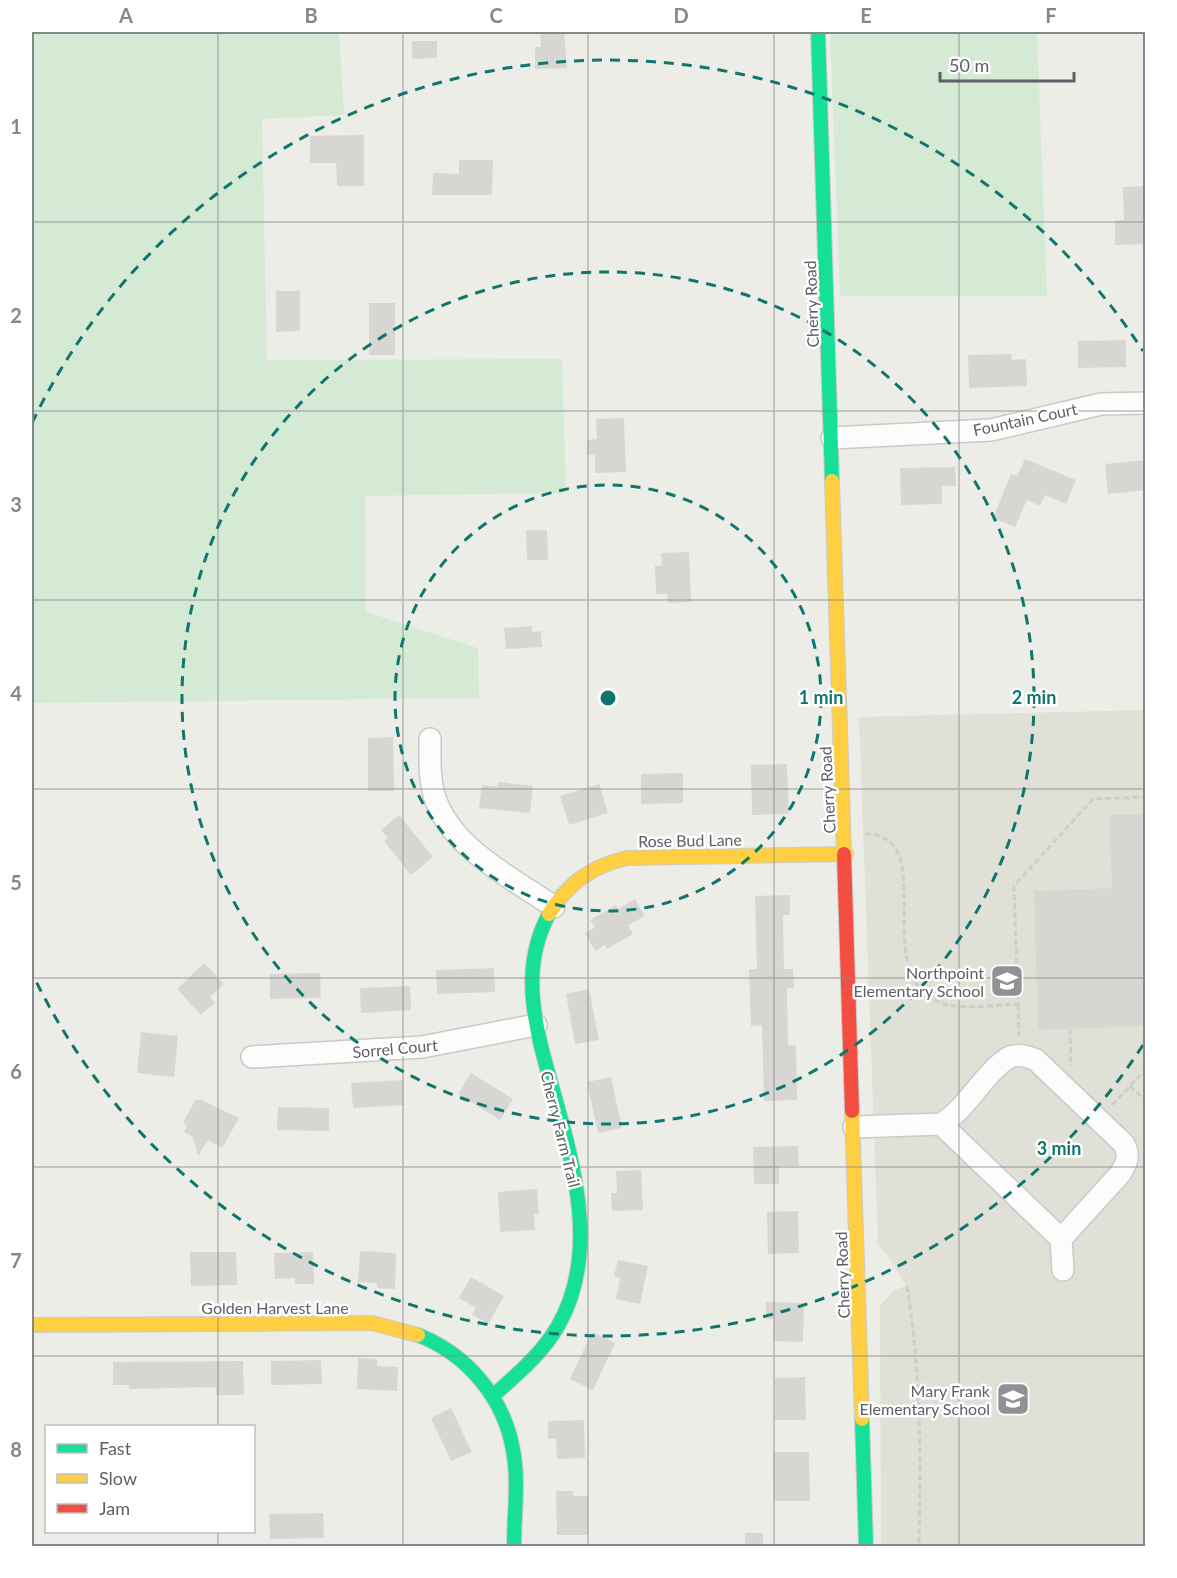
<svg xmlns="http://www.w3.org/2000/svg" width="1177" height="1578" viewBox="0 0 1177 1578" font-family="Lato,sans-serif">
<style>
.education{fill:#e1e0d7}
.green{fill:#d5ead5}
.building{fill:#d7d6d3}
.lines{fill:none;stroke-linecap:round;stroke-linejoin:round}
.street-casing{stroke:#c9cac8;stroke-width:24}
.fast-casing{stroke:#cacac9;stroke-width:16}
.slow-casing{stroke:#cacac9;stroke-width:16}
.jam-casing{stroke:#cacac9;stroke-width:16}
.path{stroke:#cbcfcd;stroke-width:3;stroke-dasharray:6 3;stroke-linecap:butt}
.street{stroke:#fcfcfc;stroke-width:21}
.fast{stroke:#16e098;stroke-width:14}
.slow{stroke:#ffcf43;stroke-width:14}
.jam{stroke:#f24e42;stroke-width:14}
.grid{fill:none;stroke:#85878b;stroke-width:1.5;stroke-opacity:0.55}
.ring{fill:none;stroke:#0f766e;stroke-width:3;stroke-dasharray:10 8}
.labels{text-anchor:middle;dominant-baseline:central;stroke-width:5;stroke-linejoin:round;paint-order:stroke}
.street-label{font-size:16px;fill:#5d6066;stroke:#fff}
.poi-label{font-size:16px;fill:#5d6066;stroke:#fff;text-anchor:end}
.centre{fill:#0f766e;stroke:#fff;stroke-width:3}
.ring-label{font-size:18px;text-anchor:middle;font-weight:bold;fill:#0f766e;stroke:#fff;stroke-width:5;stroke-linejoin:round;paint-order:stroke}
.neatline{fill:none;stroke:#85878b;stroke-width:2}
.grid-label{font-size:20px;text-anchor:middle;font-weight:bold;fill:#85878b}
</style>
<rect width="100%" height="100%" fill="#edede8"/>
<path class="education" d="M1145,710V1546H881L880,1306L892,1292L906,1285L886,1253L878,1245L859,717Z"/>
<path class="green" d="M32,32H339L344,115L262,119L267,360L562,359L566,493L365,496L366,612L478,648L479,698L32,703Z
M830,32H1037L1047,296H840Z"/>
<path class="building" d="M540,32H564L567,68L535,69V47H541Z
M412,41H437V58L412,59Z
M364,135V186H337L336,163H310V136Z
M459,160H493L492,195H432L433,173L459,174Z
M1146,186V244L1115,245V221L1124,220L1123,187Z
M276,291H300V331L276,332Z
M369,303H395V355H369Z
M1126,340V367L1078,368V341Z
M1011,354L1012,360L1026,359L1027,386L969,388L968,355Z
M624,418L626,472L595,473V454L587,455V440L597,439L596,419Z
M1025,459L1076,480L1066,504L1045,495L1040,506L1027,500L1015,527L993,518L1011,474L1017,476Z
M1146,460V490L1108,494L1105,464Z
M955,467L956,486H942V504L901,505L900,468Z
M526,530H547L548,560H527Z
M689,552L691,602L668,603L667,594H656L655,566H662L661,553Z
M532,626V632L541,631L542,647L506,649L504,628Z
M393,737L394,791H368V738Z
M787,764L789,814L752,815L751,765Z
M683,773V803L641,804V774Z
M498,782L533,786L530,813L479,808L482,785L497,787Z
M599,784L608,813L569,825L560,796Z
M1146,814V1026L1038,1030L1034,891L1112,888L1109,815Z
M399,815L433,857L411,875L384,841L388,838L381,830Z
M790,895V915H783L784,969H793L794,988H787L788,1045H796L797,1100L764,1101L762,1025L751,1026L749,969H757L755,896Z
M635,899L645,916L628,925L633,934L607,949L605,945L595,951L585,933L595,927L590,920L616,905L618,909Z
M204,963L224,984L210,997L215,1003L201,1015L177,989Z
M494,968L495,992L437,994L436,970Z
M320,973L321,998L270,999V974Z
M410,986L411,1010L361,1013L360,988Z
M589,989L599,1040L575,1044L566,994Z
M141,1032L178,1036L174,1077L137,1073Z
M471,1073L513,1099L500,1120L458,1094Z
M611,1077L622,1128L598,1133L587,1082Z
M403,1080L404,1105L353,1108L351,1083Z
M195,1100H201L239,1118L222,1148L208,1140L198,1156L193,1137L184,1132L187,1126L183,1123Z
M278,1107L329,1108V1131L277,1130Z
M798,1146L799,1166H779V1184H754L753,1147Z
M641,1170L643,1210L612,1211L611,1193H617L616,1171Z
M537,1189L539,1214H534L535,1230L500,1232L498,1192Z
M798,1211L799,1253L768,1254L767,1212Z
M360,1251L396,1253L395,1289L377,1288V1283L358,1282Z
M190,1252H236L237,1285L191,1286Z
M313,1252L314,1284H295V1278L275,1279L274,1253Z
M618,1260L648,1266L640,1304L616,1299L620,1278L614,1276Z
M471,1277L504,1296L488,1324L472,1314L476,1308L459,1298Z
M766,1302L804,1303L803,1342L773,1341L774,1319H766Z
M592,1332L615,1343L593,1390L570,1379Z
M358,1358L377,1359V1366L398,1367L397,1391L357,1389Z
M321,1360L322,1384L271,1385V1361Z
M243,1361L244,1395H216V1387L129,1389V1385H113V1362Z
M805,1377L806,1420H775V1378Z
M451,1408L472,1452L451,1461L431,1418Z
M584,1420L585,1458L557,1459L556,1439H548V1421Z
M773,1452H809L810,1501H774Z
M556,1491H573V1496H588V1535H557Z
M323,1513L324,1538L270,1539L269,1514Z
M745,1533H763V1546H745Z"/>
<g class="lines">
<defs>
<path id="street" d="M832,438L991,430L1101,404L1146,403
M430,739C430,758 429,776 434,795C450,848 511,877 554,907
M252,1057L422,1047L536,1025
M941,1124L1061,1239
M854,1127L941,1124C968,1108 981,1077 1005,1060C1015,1052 1027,1056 1036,1060L1124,1144C1130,1156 1127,1163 1120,1174L1061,1239L1063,1270"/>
<path id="fast" d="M818,32L832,481
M418,1335C467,1354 504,1398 513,1450C519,1481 514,1514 514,1546
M493,1396C516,1375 542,1354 558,1326C607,1241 563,1134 541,1046C530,1000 526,957 549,914
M862,1419L866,1546"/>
<path id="slow" d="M832,481L844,854
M549,914C568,883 592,866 627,858L846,854
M852,1111L862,1419
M32,1325L372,1323L418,1335"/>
<path id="jam" d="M844,854L852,1111"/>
</defs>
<use href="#street" class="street-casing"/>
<use href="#fast" class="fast-casing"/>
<use href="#slow" class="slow-casing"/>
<use href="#jam" class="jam-casing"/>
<path class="path" d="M865,834C940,834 872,963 932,999C956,1012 992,1005 1018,1004L1014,886L1093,799L1146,797
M1018,1004L1019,1036
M1070,1029L1071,1066
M1130,1086L1146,1101
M1112,1105L1146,1069
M907,1286C921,1373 921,1459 919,1546"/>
<use href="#street" class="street"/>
<use href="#fast" class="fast"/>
<use href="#slow" class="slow"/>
<use href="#jam" class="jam"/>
</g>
<path class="grid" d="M218,32V1426M403,32V1546M588,32V1546M774,32V1546M959,32V1546M32,222H1146M32,411H1146M32,600H1146M32,789H1146M32,978H1146M32,1167H1146M32,1356H1146M218,1532V1546"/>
<g class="ring">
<circle cx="608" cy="698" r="213"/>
<circle cx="608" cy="698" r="426"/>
<path d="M1143 1045A638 638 0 0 1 32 973M32 423A638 638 0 0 1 1143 351"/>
</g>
<defs>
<symbol id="school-square" viewBox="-11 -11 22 22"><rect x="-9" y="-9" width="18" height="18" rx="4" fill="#8f9194" stroke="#fff"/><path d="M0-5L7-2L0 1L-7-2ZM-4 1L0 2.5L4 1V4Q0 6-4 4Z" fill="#fff"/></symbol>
</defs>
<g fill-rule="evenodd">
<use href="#school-square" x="988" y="962" width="38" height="38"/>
<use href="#school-square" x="994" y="1380" width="38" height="38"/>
</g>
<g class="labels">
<g class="street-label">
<text transform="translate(811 304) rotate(-92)">Cherry Road</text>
<text transform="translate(1025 419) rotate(-12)">Fountain Court</text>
<text transform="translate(827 790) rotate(-93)">Cherry Road</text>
<text transform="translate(690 840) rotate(-1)">Rose Bud Lane</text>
<text transform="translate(395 1048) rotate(-5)">Sorrel Court</text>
<text transform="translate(561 1129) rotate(76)">Cherry Farm Trail</text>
<text transform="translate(842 1275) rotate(-92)">Cherry Road</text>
<text x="275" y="1307">Golden Harvest Lane</text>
</g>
<g class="poi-label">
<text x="984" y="972">Northpoint<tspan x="984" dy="18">Elementary School</tspan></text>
<text x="990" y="1390">Mary Frank<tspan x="990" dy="18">Elementary School</tspan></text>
</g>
</g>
<circle cx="608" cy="698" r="9" class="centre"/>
<g class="ring-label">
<text x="821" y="704">1 min</text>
<text x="1034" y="704">2 min</text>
<text x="1059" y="1155">3 min</text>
</g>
<rect width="1177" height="1578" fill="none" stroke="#ffffff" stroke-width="66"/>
<rect x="45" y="1425" width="210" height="108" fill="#ffffff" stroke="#bebfc2" stroke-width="1.5"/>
<rect x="57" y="1444" width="30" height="9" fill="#16e098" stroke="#bebfc2" stroke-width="1.5"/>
<text x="99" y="1455" font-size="18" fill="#5d6066">Fast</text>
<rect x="57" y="1474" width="30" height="9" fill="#ffcf43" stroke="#bebfc2" stroke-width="1.5"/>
<text x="99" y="1485" font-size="18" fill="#5d6066">Slow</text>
<rect x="57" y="1504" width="30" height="9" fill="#f24e42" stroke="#bebfc2" stroke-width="1.5"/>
<text x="99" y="1515" font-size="18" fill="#5d6066">Jam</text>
<path d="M940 72v9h134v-9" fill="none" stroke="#5d6066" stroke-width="3"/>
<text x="949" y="72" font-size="18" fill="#5d6066" stroke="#ffffff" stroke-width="4.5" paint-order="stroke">50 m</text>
<rect x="33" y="33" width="1111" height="1512" class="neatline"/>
<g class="grid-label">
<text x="126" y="23">A</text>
<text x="311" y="23">B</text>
<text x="496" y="23">C</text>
<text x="681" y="23">D</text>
<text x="866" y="23">E</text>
<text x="1051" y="23">F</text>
<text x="16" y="134">1</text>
<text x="16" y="323">2</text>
<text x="16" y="512">3</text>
<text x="16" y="701">4</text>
<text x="16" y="890">5</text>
<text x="16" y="1079">6</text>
<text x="16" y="1268">7</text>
<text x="16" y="1457">8</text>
</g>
</svg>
